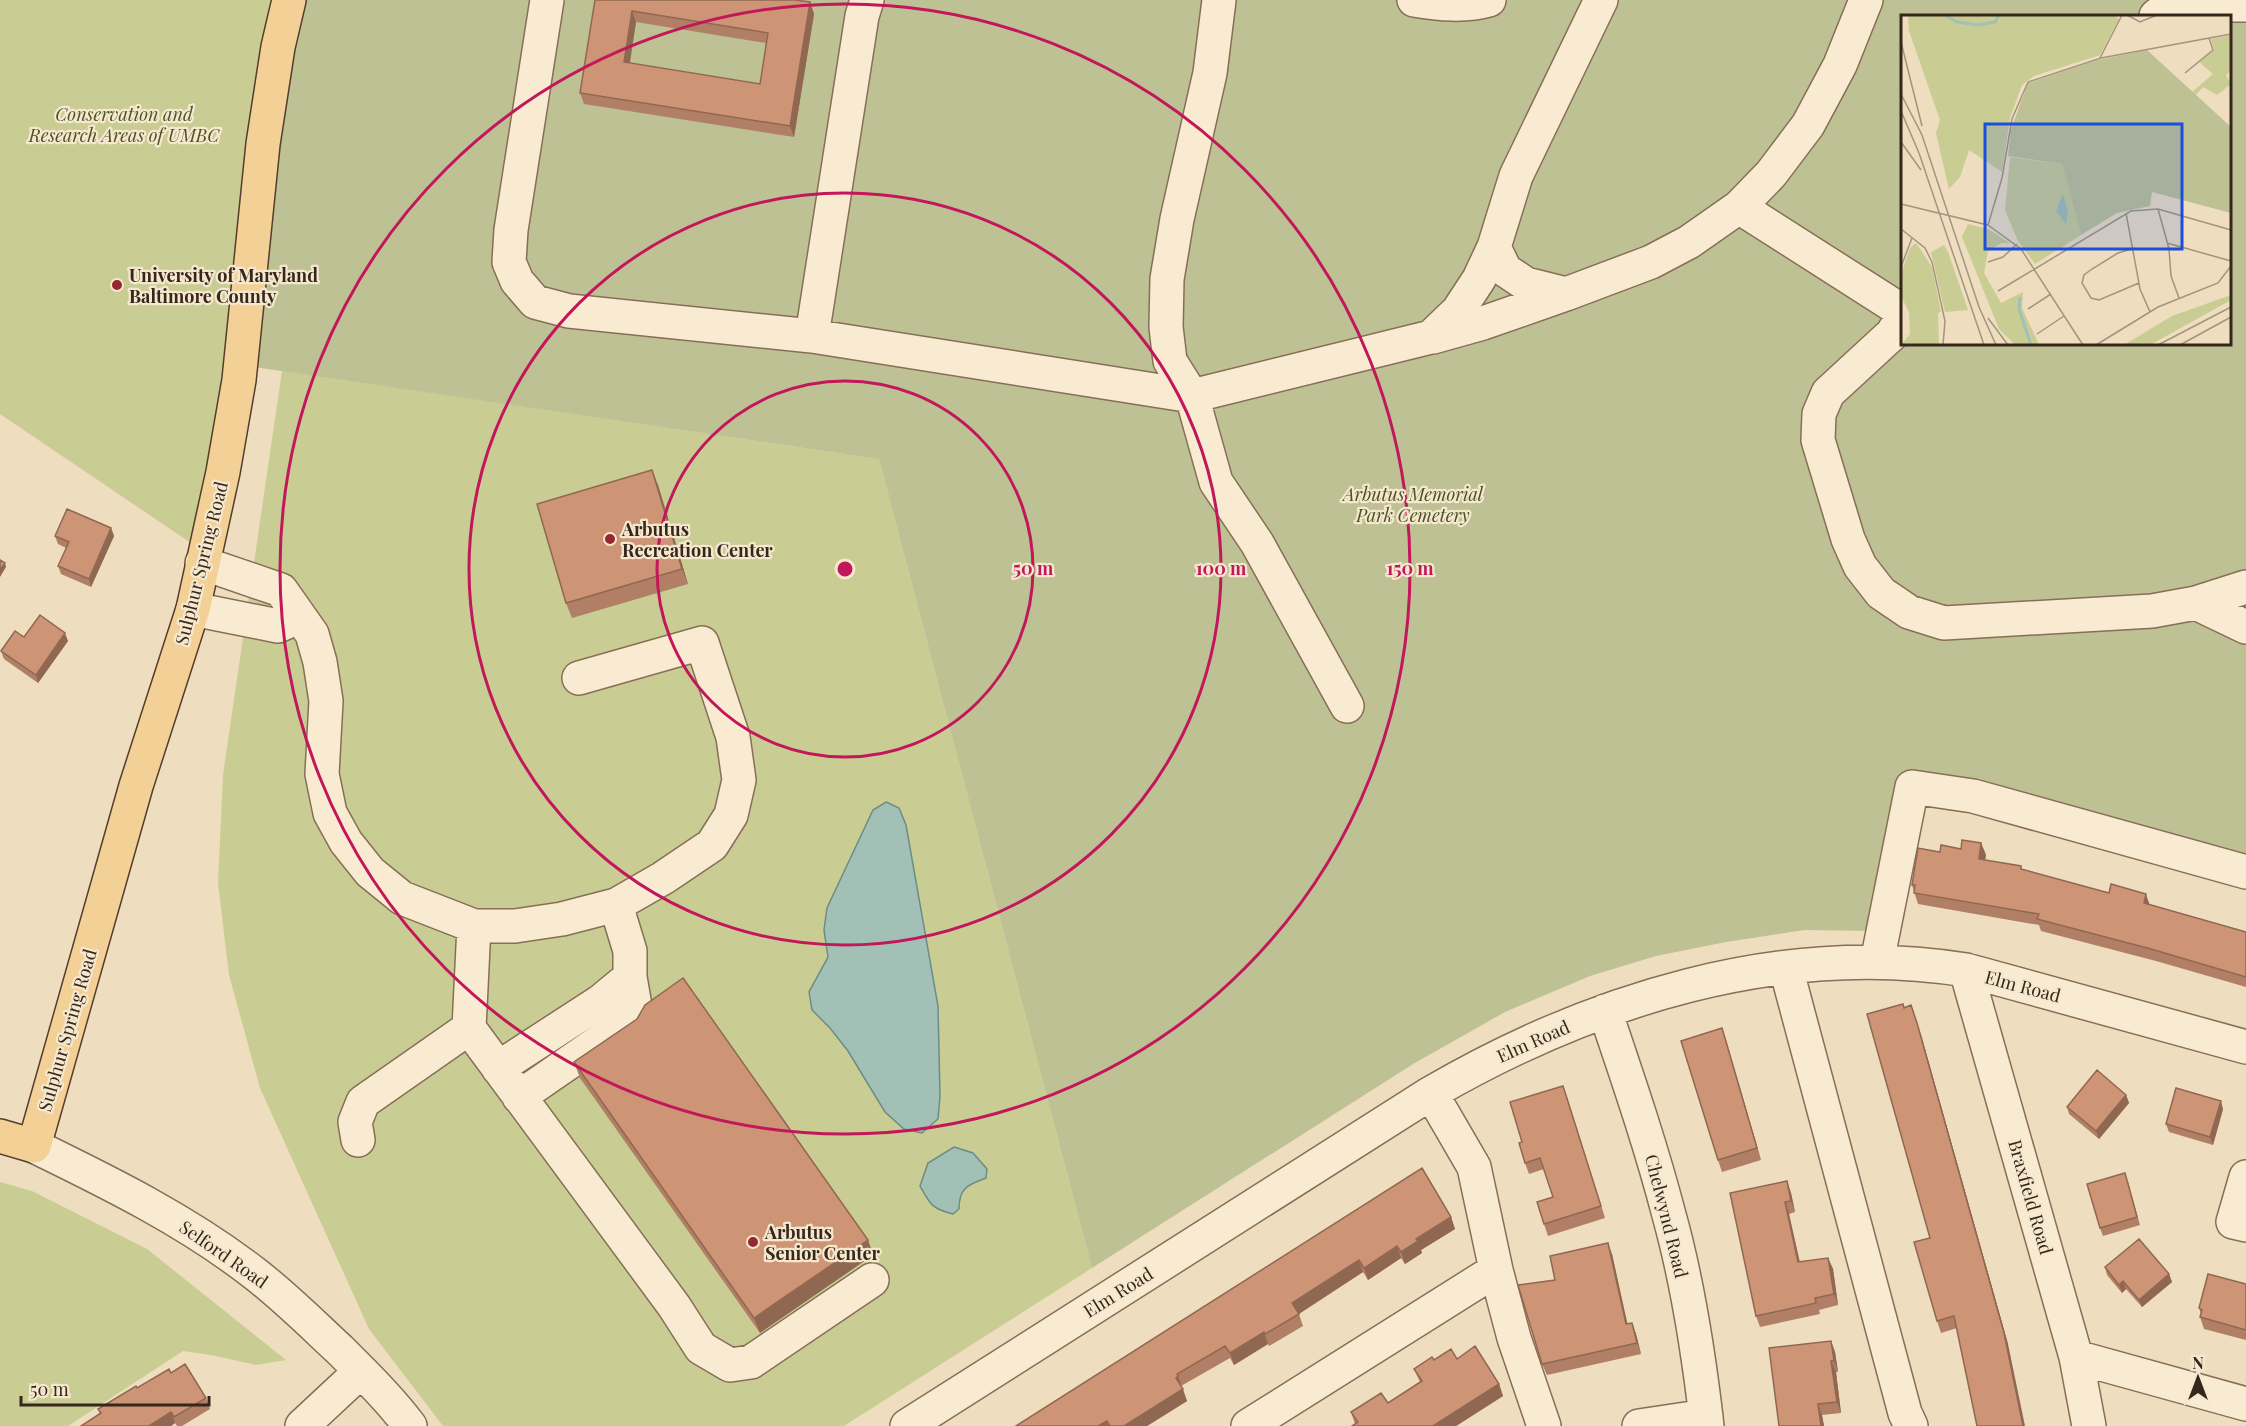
<svg xmlns="http://www.w3.org/2000/svg" width="2246" height="1426" viewBox="0 0 2246 1426" font-family="'Playfair Display',serif">
<style>
.green{fill:#c9cc93}
.cemetery{fill:#bec193;fill-rule:evenodd}
.water{fill:#a3c0b6;stroke:#6a8e83;stroke-width:1.5}
.lines{fill:none;stroke-linecap:round;stroke-linejoin:round}
.minor-casing{stroke:#876e57;stroke-width:36}
.major-casing{stroke:#543d2c;stroke-width:36}
.minor{stroke:#f9ebd2;stroke-width:33}
.major{stroke:#f3d096;stroke-width:33}
.wall{fill:#b07f65;fill-rule:evenodd}
.shaded-wall{fill:#906852}
.building{fill:#cd9475;stroke:#906852;stroke-width:1.5;fill-rule:evenodd}
.ring{fill:none;stroke:#c2185b;stroke-width:3}
.poi-dot{fill:#97272e;stroke:#f6e8cf;stroke-width:2}
.labels{text-anchor:middle;dominant-baseline:central;stroke-width:4.5;stroke-linejoin:round;paint-order:stroke}
.park-label{font-size:18px;font-style:italic;fill:#4a5322;stroke:#f6e8cf}
.poi-label{font-size:18px;font-weight:bold;fill:#36271c;stroke:#f6e8cf;text-anchor:start}
.street-label{font-size:18px;fill:#36271c;stroke:#f6e8cf}
.inset-river{fill:none;stroke:#a3c0b6;stroke-width:3}
.inset-road{fill:none;stroke:#a4947e;stroke-width:1.5}
.view{fill:#1d4ed8;fill-opacity:0.15;stroke:#1d4ed8;stroke-width:3}
.inset-edge{fill:none;stroke:#36271c;stroke-width:3}
.centre{fill:#c2185b;stroke:#f6e8cf;stroke-width:3}
.ring-label{font-size:18px;text-anchor:middle;font-weight:bold;fill:#c2185b;stroke:#f6e8cf;stroke-width:4.5;stroke-linejoin:round;paint-order:stroke}
</style>
<rect width="100%" height="100%" fill="#eeddbf"/>
<path class="green" d="M0,0H270L247,135L242,213L228,357L206,481L191,543L0,414Z
M282,371L879,459L1092,1268L844,1426H443L369,1329L260,1088L229,975L218,883L223,775Z
M0,1182L32,1191L147,1249L286,1360L256,1365L211,1355L183,1351L68,1426H0Z"/>
<path class="cemetery" d="M303,0H2246V863L1974,788L1899,777L1874,931L1805,930L1726,942L1656,956L1590,976L1505,1012L1413,1064L1092,1268L879,459L254,367C267,245 273,119 303,0ZM1902,16H2230V344H1902Z"/>
<path class="water" d="M886,802L899,808L906,825L938,1006L940,1096L938,1119L922,1133L904,1129L885,1112L848,1051L830,1028L812,1010L809,992L828,957L824,930L827,908L873,810Z
M954,1147L973,1153L987,1169L986,1178C968,1185 959,1187 959,1209L953,1214C932,1209 930,1204 920,1186L928,1163Z"/>
<g class="lines">
<defs>
<path id="minor" d="M547,0L511,230L509,262L517,281L535,302L569,311L812,336L1192,396L1431,337L1458,311L1479,279L1494,247L1516,176L1601,0
M1219,0L1210,73L1177,219L1167,279L1166,327L1170,361L1192,396L1216,482L1257,543L1347,706
M1414,0C1438,4 1465,7 1489,0
M2156,16C2174,0 2222,6 2246,5
M1739,207L1902,311
M1494,247L1505,270L1526,284L1566,294L1651,262L1689,242L1739,207L1771,174L1808,125L1840,65L1866,0
M1902,318L1892,334L1828,393L1819,414L1818,440L1848,539L1860,566L1881,593L1909,612L1944,623L2152,611L2196,603L2246,587
M812,336L862,16L867,0
M1433,337L1483,323L1566,294
M202,563L281,590L312,634L320,662L326,701L322,774L330,813L346,842L370,872L402,898L474,926H515L562,919L616,905L663,878L712,845L731,815L739,780L733,737L702,643L579,678
M2196,603L2246,627
M193,609L278,626L298,617
M1877,962L1912,787L1973,796L2246,872
M1786,968L1905,1413L1911,1426
M1966,970L2076,1357L2089,1426
M1605,1011C1628,1079 1651,1146 1669,1215C1688,1283 1699,1356 1707,1426
M469,1028L674,1306L701,1348L730,1365L751,1362L872,1280
M498,1068L601,1001L630,977V951L616,905
M1431,1093L1474,1167L1496,1270L1514,1338L1544,1426
M519,1097L632,1019L635,1006L630,977
M358,1140L355,1122L363,1102L469,1028L474,926
M34,1146C110,1183 187,1221 254,1273C284,1296 311,1323 339,1349C363,1373 389,1398 410,1426
M2246,1177L2233,1222L2246,1225
M2076,1357L2246,1404
M302,1426L361,1371
M907,1426L1431,1093C1591,1000 1781,940 1966,970L2246,1047
M1248,1426L1496,1270
M1639,1426L1706,1416"/>
<path id="major" d="M0,1136L34,1146L136,786L193,609L223,472L239,380L263,144L278,47L289,0"/>
</defs>
<use href="#minor" class="minor-casing"/>
<use href="#major" class="major-casing"/>
<use href="#minor" class="minor"/>
<use href="#major" class="major"/>
</g>
<path class="wall" d="M595,0L810,2L814,14L794,137L584,104L580,93ZM636,22L766,43L760,84L630,63Z
M658,485L688,584L572,618L566,603Z
M111,528L114,536L91,587L61,574L58,566L66,548L58,544L55,536Z
M24,637L68,641L38,683L4,659L1,651Z
M1981,843L1986,855L1985,860L2021,866L2022,869L2246,932V987L2156,961L2041,931L2039,925L1918,904L1912,885L1940,852L1961,849Z
M1911,1005L1921,1035L2008,1344L1957,1328L1941,1333L1937,1321L1930,1238L1904,1007Z
M1722,1028L1761,1160L1722,1172L1718,1160Z
M574,1062L868,1240L873,1255L760,1333L580,1078Z
M1563,1086L1605,1218L1548,1236L1544,1224L1553,1197L1544,1169L1529,1174L1525,1163L1522,1142Z
M2126,1095L2129,1103L2099,1139L2069,1114L2067,1107Z
M2223,1109L2213,1145L2169,1132L2166,1124Z
M1787,1181L1791,1193L1795,1212L1789,1214L1800,1262L1828,1258L1833,1269L1838,1305L1819,1310L1820,1314L1760,1327L1756,1316Z
M2128,1181L2140,1225L2103,1236L2100,1228Z
M1451,1217L1455,1229L1421,1250L1422,1253L1405,1264L1401,1258L1368,1280L1363,1272L1299,1314L1303,1326L1269,1346L1268,1344L1234,1365L1230,1358L1181,1386L1187,1401L1147,1426H1016Z
M1612,1254L1627,1324L1632,1323L1636,1334L1641,1354L1547,1375L1542,1364L1555,1280Z
M2105,1267L2169,1274L2172,1282L2142,1307L2126,1289L2122,1293L2107,1275Z
M2246,1284V1340L2204,1329L2200,1317L2201,1314L2199,1308Z
M1831,1341L1835,1352L1838,1372H1836L1841,1413L1822,1415L1824,1426H1779Z
M1457,1359L1499,1384L1503,1396L1456,1426H1352L1355,1424L1351,1412L1388,1403L1420,1382L1414,1369L1434,1360Z
M171,1373L206,1398L210,1409L182,1426H177L175,1423L171,1426H81L100,1414L98,1409Z"/>
<path class="shaded-wall" d="M810,2L814,14L794,137L790,126Z
M632,11L636,22L628,73L624,62Z
M652,470L658,485L688,584L682,569Z
M111,528L114,536L91,587L89,579Z
M5,563L6,567L0,577V570Z
M65,633L68,641L38,683L36,675Z
M1981,843L1986,855L1983,871L1979,859Z
M2146,894L2150,906L2144,903Z
M1911,1005L1921,1035L2008,1344L2025,1426H2023Z
M1722,1028L1726,1040L1761,1160L1757,1148Z
M1563,1086L1567,1097L1605,1218L1601,1206Z
M2126,1095L2129,1103L2099,1139L2096,1131Z
M2221,1101L2223,1109L2213,1145L2210,1137Z
M1787,1181L1791,1193L1795,1212L1791,1201Z
M1785,1202L1789,1214L1802,1274L1798,1262Z
M1451,1217L1455,1229L1421,1250L1422,1253L1405,1264L1401,1252L1416,1239Z
M868,1240L873,1255L760,1333L754,1318Z
M1608,1243L1612,1254L1630,1335L1626,1324Z
M1397,1246L1401,1258L1368,1280L1364,1268Z
M1828,1258L1833,1269L1838,1305L1834,1294Z
M1359,1260L1363,1272L1297,1315L1292,1303Z
M2169,1274L2172,1282L2142,1307L2139,1300Z
M2123,1281L2126,1289L2122,1293L2119,1285Z
M1632,1323L1636,1334L1641,1354L1637,1343Z
M1264,1332L1268,1344L1234,1365L1230,1353Z
M1831,1341L1835,1352L1838,1372L1834,1361Z
M1831,1361L1836,1372L1841,1413L1837,1402Z
M1178,1376L1182,1388L1176,1378Z
M1499,1384L1503,1396L1456,1426H1433Z
M1183,1389L1187,1401L1147,1426H1124Z
M1818,1404L1822,1415L1824,1426H1821Z
M171,1412L175,1423L171,1426H149Z
M1107,1421L1109,1426H1098Z"/>
<path class="building" d="M595,0H795L810,2L790,126L580,93ZM632,11L768,33L760,84L624,62Z
M652,470L682,569L566,603L537,504Z
M67,509L111,528L89,579L58,566L69,542L55,536Z
M0,560L5,563L0,570Z
M40,615L65,633L36,675L1,651L15,631L24,637Z
M1962,840L1981,843L1979,859L2021,866V869L2109,893L2111,884L2146,894L2144,903L2246,932V977L2151,949L2037,919L2039,914L1914,893L1915,885H1912L1918,848L1940,852L1941,845L1961,849Z
M683,978L868,1240L754,1318L574,1062L637,1019L645,1005Z
M1903,1004L1904,1008L1911,1005L1917,1023L2004,1333L2023,1426H1977L1954,1316L1937,1321L1914,1242L1930,1238L1867,1014Z
M1722,1028L1757,1148L1718,1160L1681,1041Z
M2097,1070L2126,1095L2096,1131L2067,1107Z
M1563,1086L1601,1206L1544,1224L1537,1202L1553,1197L1540,1158L1525,1163L1519,1143L1522,1142L1510,1102Z
M2176,1088L2221,1101L2210,1137L2166,1124Z
M1422,1168L1451,1217L1416,1239L1418,1241L1401,1252L1397,1246L1364,1268L1359,1260L1292,1303L1299,1314L1265,1334L1264,1332L1230,1353L1225,1346L1177,1374L1178,1376L1176,1378L1183,1389L1124,1426H1110L1107,1421L1098,1426H1016Z
M2125,1173L2137,1217L2100,1228L2087,1184Z
M1787,1181L1791,1201L1785,1202L1798,1262L1828,1258L1834,1294L1815,1298L1816,1303L1756,1316L1730,1193Z
M2139,1239L2169,1274L2139,1300L2123,1281L2119,1285L2105,1267Z
M1608,1243L1626,1324L1632,1323L1637,1343L1542,1364L1518,1285L1555,1280L1550,1256Z
M2208,1274L2246,1284V1330L2200,1317L2202,1310L2199,1308Z
M1831,1341L1834,1361H1831L1837,1402L1818,1404L1821,1426H1779L1769,1348Z
M1475,1346L1499,1384L1433,1426H1352L1358,1422L1351,1412L1381,1393L1388,1403L1422,1381L1414,1369L1432,1357L1434,1360L1451,1349L1457,1359Z
M185,1364L206,1398L174,1417L171,1412L149,1426H81L101,1413L98,1409L136,1386L137,1388L169,1369L171,1373Z"/>
<g class="ring">
<circle cx="845" cy="569" r="188"/>
<circle cx="845" cy="569" r="376"/>
<circle cx="845" cy="569" r="565"/>
</g>
<g class="poi-dot">
<circle cx="117" cy="285" r="6"/>
<circle cx="610" cy="539" r="6"/>
<circle cx="753" cy="1242" r="6"/>
</g>
<g class="labels">
<g class="park-label">
<text x="124" y="114">Conservation and<tspan x="124" dy="21">Research Areas of UMBC</tspan></text>
<text x="1413" y="494">Arbutus Memorial<tspan x="1413" dy="21">Park Cemetery</tspan></text>
</g>
<g class="poi-label">
<text x="129" y="275">University of Maryland<tspan x="129" dy="21">Baltimore County</tspan></text>
<text x="622" y="529">Arbutus<tspan x="622" dy="21">Recreation Center</tspan></text>
<text x="765" y="1232">Arbutus<tspan x="765" dy="21">Senior Center</tspan></text>
</g>
<g class="street-label">
<text transform="translate(201 563) rotate(-76)">Sulphur Spring Road</text>
<text transform="translate(2023 986) rotate(15)">Elm Road</text>
<text transform="translate(67 1030) rotate(-74)">Sulphur Spring Road</text>
<text transform="translate(1533 1041) rotate(-24)">Elm Road</text>
<text transform="translate(2031 1197) rotate(74)">Braxfield Road</text>
<text transform="translate(1667 1216) rotate(76)">Chelwynd Road</text>
<text transform="translate(224 1254) rotate(35)">Selford Road</text>
<text transform="translate(1118 1292) rotate(-32)">Elm Road</text>
</g>
</g>
<g transform="translate(1901 15)">
<rect width="330" height="330" fill="#eeddbf"/>
<path d="M7,0H213L218,4L199,40L133,61L121,70L109,103L101,157L68,135L59,162L48,174L35,118L39,105L8,16ZM330,20V55L325,60L330,69L316,80L302,72L295,80L291,77L312,59L298,47L313,35L310,24ZM109,142L161,149L180,220L134,249L117,226L104,195ZM67,209L87,214L109,228H100L87,236L83,258L100,288L122,277L121,293L138,330H114L98,314L61,222ZM15,228L31,252L40,297L37,298L38,330H0L9,319L8,297L0,281V259L9,233ZM43,230L47,237L67,295L44,297L30,237ZM330,280V285L249,330H223L271,301Z" fill="#c9cc93"/>
<path d="M246,35L330,112V198L251,177L249,191L216,198L180,220L161,149L107,141L110,114L127,68L197,45Z" fill="#bec193"/>
<path d="M162,179L167,197L165,209L155,196Z" fill="#a3c0b6"/>
<path class="inset-river" d="M44,0L56,7L78,10L94,7L98,0M119,282L118,294L130,330"/>
<path class="inset-road" d="M226,0L239,7L256,0M0,27L21,111M199,43L221,0M284,58L312,35L308,23M0,79L21,120L78,292L95,330M0,96L18,138L83,330M0,127L20,155M0,189L87,210L101,163L111,104L127,67L200,43L330,19M257,194L268,234L270,261L278,283M225,198L239,274L249,297M87,210L120,234L182,330M0,214L24,233L31,247L44,306L42,330M266,228L330,246M234,233L217,238L191,254L183,260L181,268L190,283L198,285L238,268M87,247L102,242L116,229M0,252L11,223M97,276L230,196L257,194L330,215M127,294L150,279M87,303L107,330M136,319L163,301M195,330L257,292L317,268L330,251M257,330L330,292M279,330L330,302"/>
<path class="view" d="M84,109H281V234H84Z"/>
<rect width="330" height="330" class="inset-edge"/>
</g>
<circle cx="845" cy="569" r="9" class="centre"/>
<g class="ring-label">
<text x="1033" y="575">50 m</text>
<text x="1221" y="575">100 m</text>
<text x="1410" y="575">150 m</text>
</g>
<g transform="translate(2198 1378)" stroke="#f6e8cf" stroke-width="4.5" paint-order="stroke">
<path d="M0-4.5L10 22L0 15L-10 22Z" fill="#36271c"/>
<text y="-9" font-size="16" font-weight="bold" text-anchor="middle" fill="#36271c">N</text>
</g>
<path d="M21 1396v9h188v-9" fill="none" stroke="#36271c" stroke-width="3"/>
<text x="30" y="1396" font-size="18" fill="#36271c" stroke="#f6e8cf" stroke-width="4.5" paint-order="stroke">50 m</text>
</svg>
